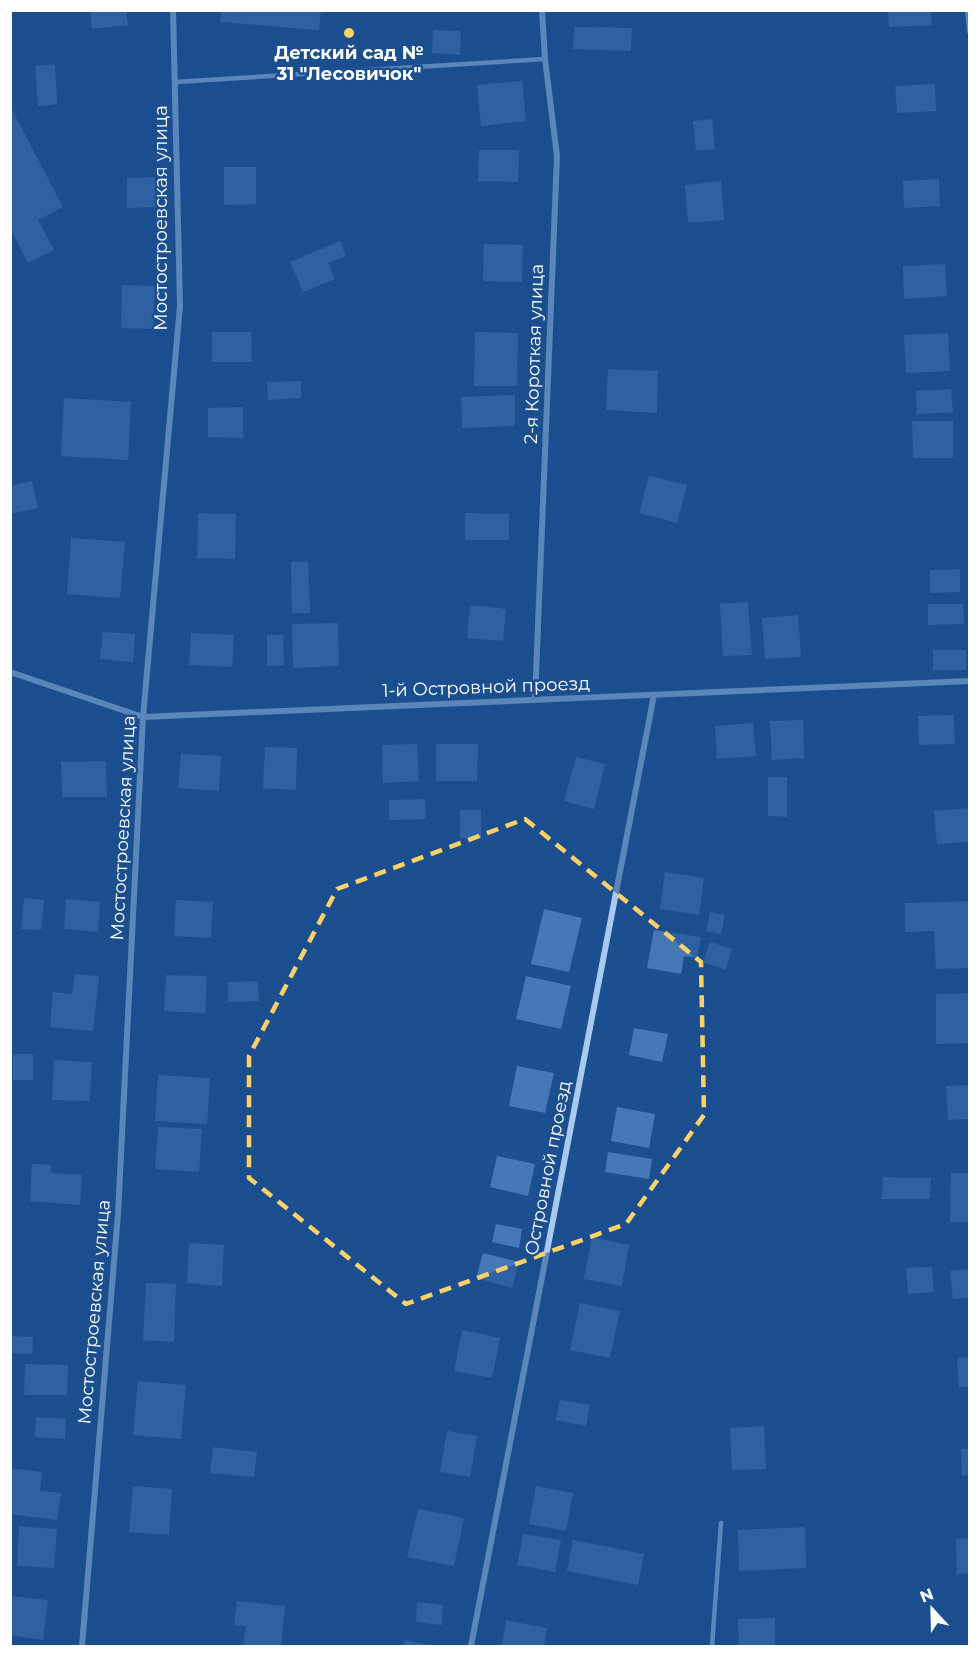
<svg xmlns="http://www.w3.org/2000/svg" width="980" height="1657" viewBox="0 0 980 1657" font-family="Montserrat,sans-serif">
<style>
.building{fill:#4478b7}
.lines{fill:none;stroke-linecap:round;stroke-linejoin:round}
.lane{stroke:#a9c9ee;stroke-width:4.5}
.street{stroke:#a9c9ee;stroke-width:6}
.marked{fill:none;stroke:#ffd166;stroke-width:4.5;stroke-dasharray:12 8;stroke-linejoin:round}
.poi-dot{fill:#ffd166;stroke:#1b4f8f;stroke-width:2}
.labels{text-anchor:middle;dominant-baseline:central;stroke-width:5;stroke-linejoin:round;paint-order:stroke}
.poi-label{font-size:18px;font-weight:bold;fill:#fff;stroke:#1b4f8f}
.street-label{font-size:18px;fill:#fff;stroke:#1b4f8f}
</style>
<rect width="100%" height="100%" fill="#1b4f8f"/>
<path class="building" d="M90,10H126L128,25L92,29Z
M221,10H321L319,30L220,22Z
M888,10H931L932,25L889,27Z
M574,27L632,28L631,51L573,49Z
M433,30L461,31L460,55L432,53Z
M55,64L57,104L38,106L35,66Z
M522,81L526,121L481,126L477,85Z
M935,84L936,111L897,113L895,86Z
M10,106L63,207L38,220L54,250L28,263L10,228Z
M712,119L715,149L696,151L693,121Z
M479,150H519L518,182L478,181Z
M224,167H256V204L224,205Z
M155,177L156,207L127,208V178Z
M939,179L940,206L904,208L903,181Z
M721,181L724,220L688,223L685,185Z
M340,241L346,256L328,263L335,279L303,292L290,262Z
M484,244L523,245L522,282L483,281Z
M945,264L947,296L904,299L903,266Z
M122,285L155,286L153,329L121,328Z
M212,332H251L252,362H212Z
M475,332L518,333L517,386H474Z
M948,333L950,371L906,373L904,335Z
M608,369L658,371L657,413L606,410Z
M301,381V398L268,400L267,382Z
M951,389L953,412L917,414L916,391Z
M515,395V426L462,428L461,397Z
M64,398L131,402L128,460L61,456Z
M243,407V438L208,437V408Z
M912,421H953V458H913Z
M649,476L687,485L677,523L639,513Z
M32,481L38,508L10,514V486Z
M198,513L236,514L235,559L197,558Z
M465,513L509,514V540H465Z
M71,538L125,542L120,598L67,594Z
M291,562H308L310,613H292Z
M960,569V592L930,593V570Z
M748,602L752,655L723,656L720,604Z
M928,604H963L964,624L928,625Z
M470,605L506,609L503,641L467,638Z
M798,615L801,657L765,659L762,618Z
M338,623L339,666L293,668L292,624Z
M103,632L135,634L133,662L100,659Z
M191,633L234,635L232,667L189,665Z
M267,635H283L284,665L267,666Z
M933,650H966V670H933Z
M954,715L955,744L919,745L918,716Z
M803,720L804,758L772,760L770,721Z
M753,723L756,756L717,759L715,726Z
M417,744L419,781L383,783L382,745Z
M436,744H478L477,781H436Z
M265,747L297,748L296,790L263,788Z
M181,754L221,756L219,791L178,788Z
M576,757L605,764L594,809L564,801Z
M106,761L107,797H62L61,762Z
M768,777H787V817L768,816Z
M425,799L426,819L389,820V800Z
M969,808L970,842L937,844L934,811Z
M460,810H481V838H460Z
M665,872L704,878L699,915L660,909Z
M24,898L44,900L41,930L21,929Z
M66,899L100,902L98,932L64,929Z
M176,900L213,902L211,938L174,936Z
M970,901V968L936,969L934,931L905,932V903Z
M544,909L582,918L569,972L531,964Z
M710,912L725,915L721,934L706,931Z
M654,930L701,937L697,958L684,956L681,974L647,968Z
M710,942L732,949L726,970L703,962Z
M75,974L99,976L93,1031L50,1027L53,992L72,994Z
M166,975L207,976L205,1013L164,1011Z
M526,976L571,986L561,1029L516,1019Z
M258,981L259,1001L228,1002V982Z
M970,993V1043L936,1044V994Z
M634,1028L668,1034L662,1062L629,1055Z
M13,1054H33V1080H13Z
M54,1060L92,1062L90,1101L52,1100Z
M517,1066L554,1073L545,1113L509,1106Z
M158,1075L210,1078L207,1124L155,1121Z
M970,1085V1119L948,1120L946,1086Z
M617,1107L655,1114L649,1148L611,1141Z
M158,1127L202,1129L199,1172L155,1169Z
M608,1152L652,1159L649,1179L605,1172Z
M497,1156L535,1164L528,1196L490,1187Z
M32,1164L51,1165V1173L82,1175L80,1205L30,1201Z
M951,1173H970V1222H950Z
M883,1177L931,1178L930,1199H882Z
M496,1224L522,1229L519,1248L492,1242Z
M592,1237L629,1245L622,1286L584,1279Z
M189,1243L224,1245L222,1286L187,1283Z
M483,1253L519,1262L512,1288L476,1278Z
M932,1267L934,1292L908,1294L906,1268Z
M970,1269V1298L953,1299L950,1271Z
M146,1283L176,1284L174,1342L143,1340Z
M580,1303L620,1311L610,1358L570,1350Z
M462,1330L500,1338L492,1378L454,1371Z
M10,1336L33,1337L32,1354L10,1353Z
M970,1357V1387H959L957,1358Z
M25,1364L68,1365L67,1395H24Z
M138,1381L186,1385L181,1439L133,1435Z
M560,1400L590,1405L586,1426L556,1420Z
M36,1417L66,1419L65,1439L35,1437Z
M764,1426L766,1469L732,1470L730,1428Z
M447,1431L477,1436L470,1477L440,1472Z
M213,1447L257,1452L254,1477L210,1473Z
M961,1449H970V1475L962,1476Z
M10,1468L42,1472L40,1491L61,1493L57,1520L10,1514Z
M133,1486L172,1489L169,1535L129,1532Z
M536,1486L573,1493L566,1531L529,1524Z
M418,1509L464,1518L454,1566L407,1557Z
M19,1526L57,1529L54,1568L17,1566Z
M805,1527L806,1568L739,1571L738,1530Z
M523,1534L561,1540L555,1572L517,1565Z
M970,1538V1573L957,1574L956,1539Z
M573,1540L644,1554L638,1585L567,1571Z
M10,1596L48,1600L43,1640L10,1635Z
M237,1601L285,1606L281,1646H243L246,1626L234,1625Z
M417,1602L443,1605L442,1625L416,1622Z
M775,1618V1646H739L738,1619Z
M506,1620L547,1628L544,1646H502Z
M405,1640L433,1646H404Z"/>
<g class="lines">
<path class="lane" d="M175,82L545,59
M712,1646L721,1523"/>
<path class="street" d="M968,10L970,31
M10,672L143,717L970,681
M535,700L557,156L545,59L542,10
M82,1646L118,1214L143,717L180,306L173,10
M471,1646L654,695"/>
</g>
<path d="M0 0H980V1657H0ZM525,819L701,962L704,1115L626,1224L406,1304L249,1178V1056L337,889Z" fill="#1b4f8f" fill-opacity=".55" fill-rule="evenodd"/>
<path class="marked" d="M525,819L701,962L704,1115L626,1224L406,1304L249,1178V1056L337,889Z"/>
<circle class="poi-dot" cx="349" cy="33" r="6"/>
<g class="labels">
<g class="poi-label">
<text x="349" y="53">Детский сад №<tspan x="349" dy="21">31 "Лесовичок"</tspan></text>
</g>
<g class="street-label">
<text transform="translate(161 218) rotate(-90)">Мостостроевская улица</text>
<text transform="translate(534 354) rotate(-88)">2-я Короткая улица</text>
<text transform="translate(486 687) rotate(-2)">1-й Островной проезд</text>
<text transform="translate(123 828) rotate(-87)">Мостостроевская улица</text>
<text transform="translate(548 1168) rotate(-79)">Островной проезд</text>
<text transform="translate(94 1312) rotate(-85)">Мостостроевская улица</text>
</g>
</g>
<rect width="980" height="1657" fill="none" stroke="#ffffff" stroke-width="24"/>
<g transform="translate(932 1609) rotate(338)" stroke="#1b4f8f" stroke-width="4.5" paint-order="stroke">
<path d="M0-4.5L10 22L0 15L-10 22Z" fill="#ffffff"/>
<text y="-9" font-size="16" font-weight="bold" text-anchor="middle" fill="#ffffff">N</text>
</g>
</svg>
